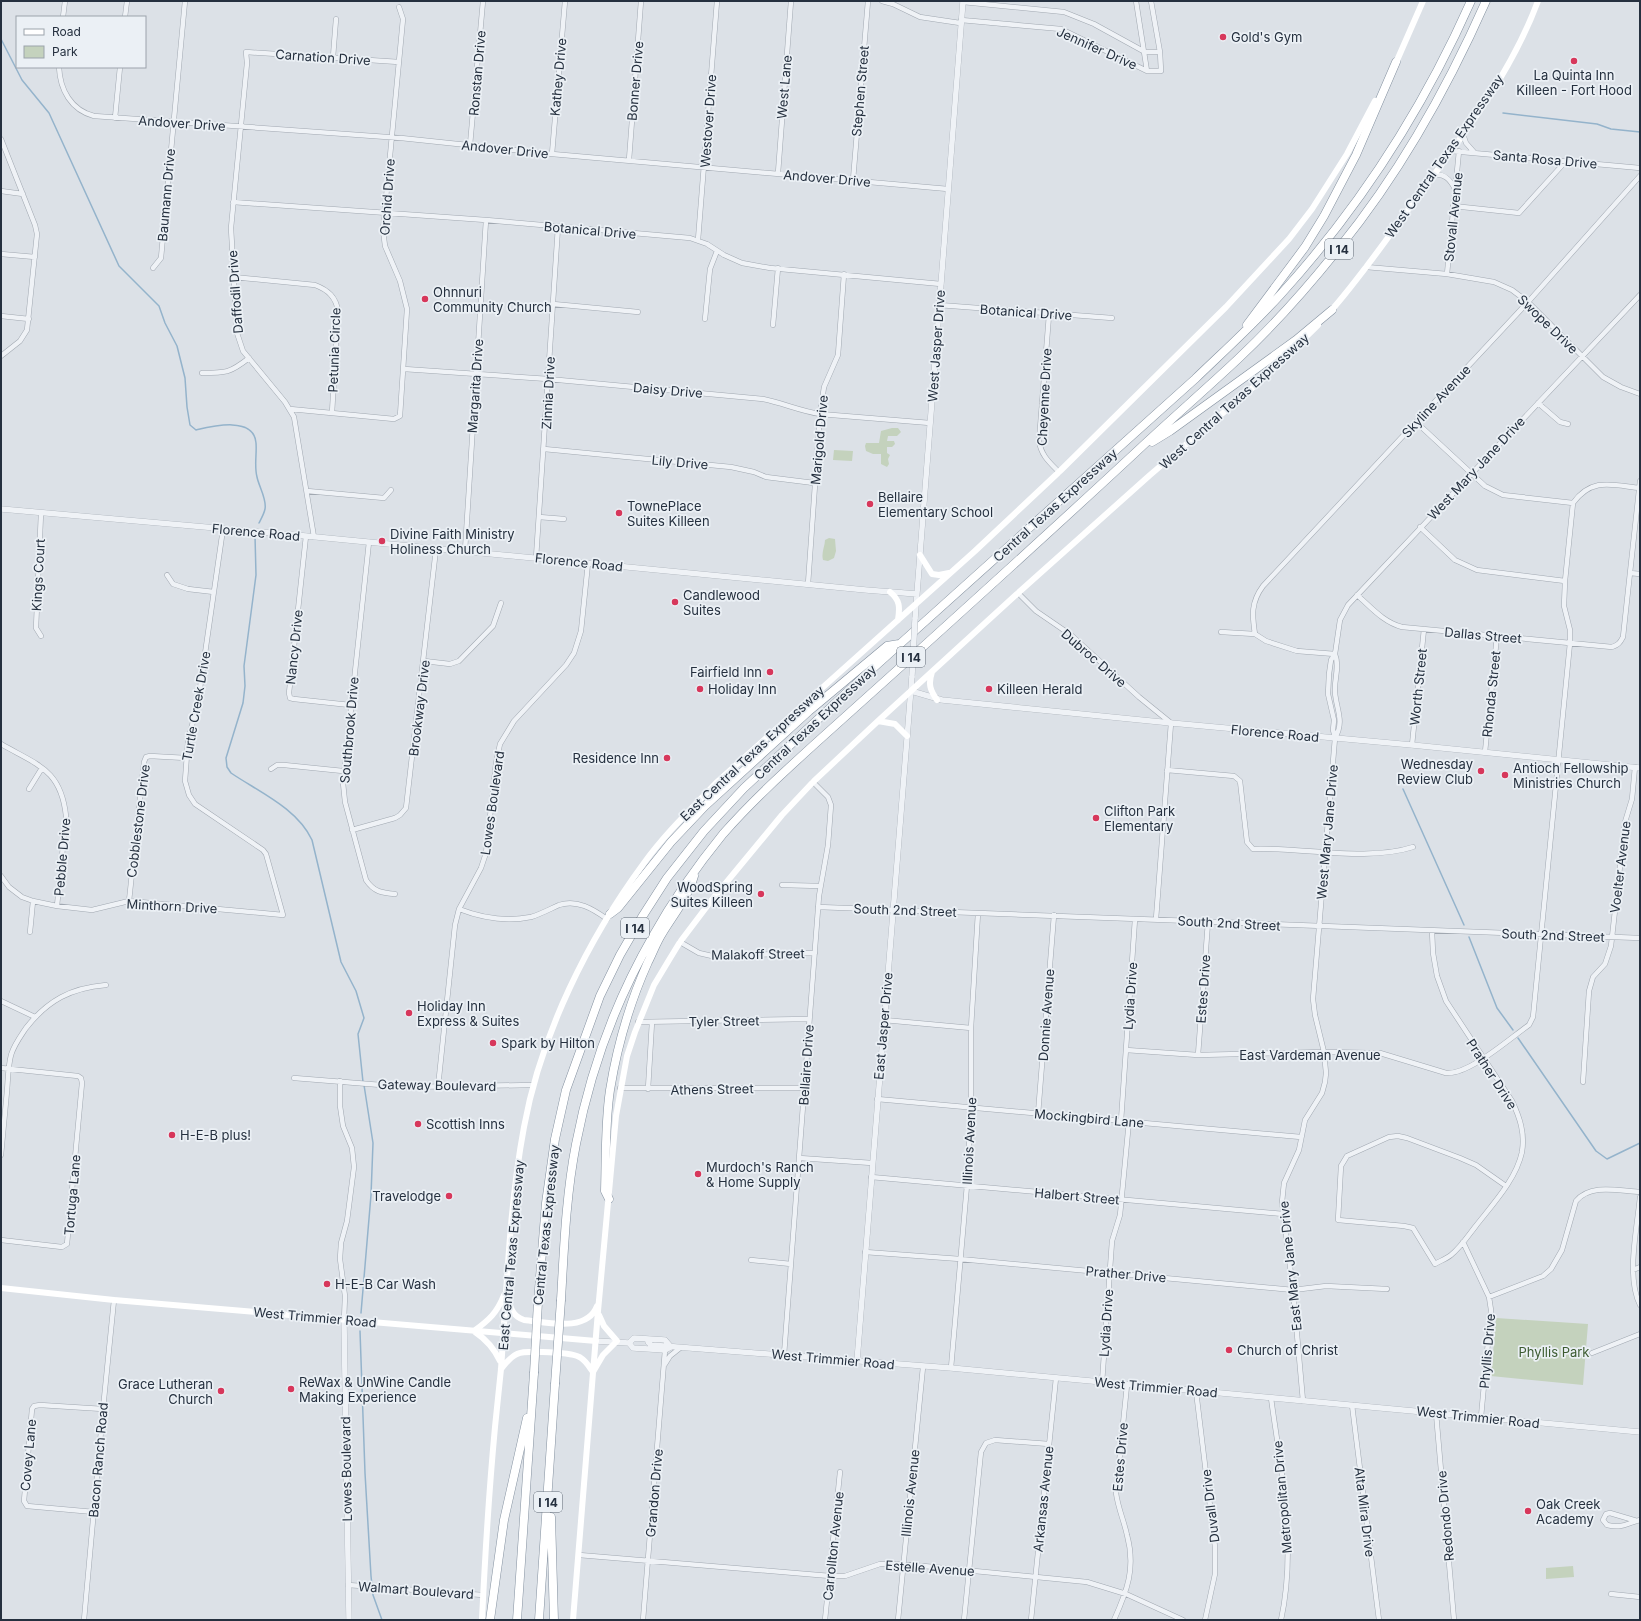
<svg xmlns="http://www.w3.org/2000/svg" width="1641" height="1621" viewBox="0 0 1641 1621" font-family="Inter,sans-serif">
<style>
.green{fill:#c4d2bd}
.lines{fill:none;stroke-linecap:round;stroke-linejoin:round}
.stream{stroke:#94b3cb;stroke-width:1.5}
.minor-casing{stroke:#a1a8b1;stroke-width:5.5}
.tertiary-casing{stroke:#a1a8b1;stroke-width:6}
.motorway-casing{stroke:#83909f;stroke-width:9}
.minor{stroke:#eff2f6;stroke-width:4.5}
.tertiary{stroke:#eff2f6;stroke-width:5.5}
.secondary{stroke:#fff;stroke-width:6}
.motorway{stroke:#fff;stroke-width:8}
.tertiary-bridge-casing{stroke:#a1a8b1;stroke-width:6;stroke-linecap:butt}
.motorway-bridge-casing{stroke:#83909f;stroke-width:9;stroke-linecap:butt}
.tertiary-bridge{stroke:#eff2f6;stroke-width:5.5}
.motorway-bridge{stroke:#fff;stroke-width:8}
.poi-dot{fill:#d7375b;stroke:#ebf0f5;stroke-width:1.5}
.labels{text-anchor:middle;dominant-baseline:central;stroke-width:3.5;stroke-linejoin:round;paint-order:stroke}
.shield{fill:#ebf0f5;stroke:#606a76;stroke-width:1}
.shield-label{font-size:12px;font-weight:bold;fill:#25303f}
.poi-label{font-size:13px;fill:#25303f;stroke:#ebf0f5;text-anchor:start}
.street-label{font-size:13px;fill:#25303f;stroke:#ebf0f5}
.park-label{font-size:13px;fill:#3c5b31;stroke:#ebf0f5}
</style>
<rect width="100%" height="100%" fill="#dce1e7"/>
<path class="green" d="M892,428H898L901,432L897,436H888L887,441H894L895,444L892,447H887V453L890,455L888,459L889,464L887,467L881,464V454H873L866,451L865,446L866,443H879L881,431Z
M834,450L853,451L852,461L833,460Z
M829,538L835,539L836,551L834,558L828,561L823,560C821,553 825,546 825,540Z
M1496,1318L1588,1324L1583,1385L1491,1376Z
M1573,1566L1574,1577L1546,1579V1568Z"/>
<g class="lines">
<path class="stream" d="M1,39L22,80L49,113L119,266L159,306L165,323L177,346L185,378L187,407L190,425L196,430C213,426 254,416 256,443C257,454 254,466 257,477C259,487 267,499 265,509C264,514 261,519 259,523
M1503,113L1597,124L1611,129L1640,132
M255,536L256,575L244,666L245,686L243,703L226,758L227,767L231,773C259,792 297,808 312,840L341,962L356,991L364,1018L358,1034L363,1082
M1403,789L1464,925
M1469,937L1497,1008L1513,1030
M1518,1038L1596,1151L1607,1159L1640,1143
M361,1313L371,1195L373,1143L364,1085
M360,1331L365,1473L371,1576L373,1595L382,1620"/>
<defs>
<path id="minor" d="M882,1L893,4L920,17L960,23
M1136,1L1147,71
M963,2L1064,12L1094,24L1145,52H1160
M63,17L65,1
M125,17L127,1
M961,20L1061,29L1147,71H1161L1160,52L1151,1
M333,57L336,19
M59,67C60,90 71,110 94,116L401,138L552,154L948,189
M115,118L120,67
M1463,134L1466,143L1474,152
M1,139L35,225L37,234L27,330L20,341L1,356
M470,145L483,1
M1451,151L1640,168
M552,154L565,1
M629,160L641,1
M778,173L791,1
M1433,175C1444,173 1450,179 1455,189
M853,180L868,1
M1,191L23,194
M233,202L486,220L690,238L707,244L724,255L742,263L770,268L941,284
M1453,206L1519,213L1566,161
M698,240L717,1
M1,254L35,257
M1366,267L1447,274L1494,282L1512,290L1528,302L1603,377L1621,387L1640,394
M153,268L161,258L185,1
M1447,274L1459,151
M233,277L315,285C328,290 336,297 338,311L332,413
M553,304L638,312
M939,305L1112,318
M1049,315L1039,441C1041,455 1049,462 1059,472
M1,316L29,319
M705,319L710,269L717,251
M773,325L778,268
M404,369L548,379L763,399C783,403 800,411 820,414L930,423
M202,373C226,373 230,373 249,358
M1538,403L1560,422L1568,424
M290,409L394,419L400,416L407,309L400,281L385,246L383,230L403,19L399,7
M1416,422L1485,486L1503,495L1573,503
M544,449L731,467L754,472L766,477L814,483
M307,491L384,498L391,490
M1573,503C1592,477 1612,485 1640,488
M539,517L564,519
M1420,527L1455,560L1477,570L1565,581
M306,536L289,693L290,698L294,699L350,705
M314,537L294,417L285,402L243,351L237,333L231,228L247,63L246,52L399,62
M369,542L343,783L345,802L366,880C374,892 382,893 395,894
M465,551L486,220
M536,558L558,227
M1630,573L1640,574
M167,575L173,584L188,589L214,592
M808,584L820,414L824,387L838,355L844,274
M1018,593L1036,611L1071,635L1139,697L1171,723L1156,919
M1357,595C1371,607 1383,622 1402,627L1612,647C1618,645 1620,643 1623,637L1640,481
M1221,632L1255,634L1266,641L1297,651L1335,654
M1255,634C1252,615 1251,602 1263,586L1528,302L1640,176
M41,636L36,628L41,513
M424,661L450,664L459,661L493,626L501,603
M1335,738L1333,730L1334,720L1328,694L1329,674L1331,660L1335,654L1340,620L1348,605L1640,295
M1,744C37,765 61,769 66,816L57,906
M1412,745L1424,629
M1485,752L1497,636
M271,769L277,765H284L343,771
M1167,770L1234,776L1240,781L1247,842L1253,849C1302,847 1367,862 1413,847
M29,789L42,768
M352,830L395,818L400,815L406,808L436,549
M1,876L9,887L22,897L33,901L57,906L92,910L129,901L283,915L266,854L263,850L195,804L189,795L185,781L188,741L198,702L223,529
M782,885L820,886
M129,901L144,762L146,757L150,756L186,758
M818,907L1640,938
M459,909C482,918 506,922 531,917C541,914 550,909 559,905C577,899 593,909 607,919
M1432,931L1433,953L1437,976L1446,1001L1512,1101C1520,1118 1525,1133 1522,1152C1516,1180 1492,1205 1475,1227C1468,1236 1460,1248 1451,1255C1446,1259 1440,1261 1435,1264L1413,1228L1404,1226L1338,1220L1341,1166L1347,1156L1389,1137L1398,1136L1407,1138L1460,1158L1476,1165L1506,1186
M30,932L33,901
M680,942L699,953L712,956L815,953
M1,1001L35,1017
M884,1020L971,1028
M638,1022L809,1019
M1126,1050L1198,1055L1324,1052L1380,1053L1446,1073C1469,1075 1509,1039 1529,1025L1533,1017L1570,643V630L1564,606L1565,581L1573,503
M1198,1055L1208,922
M1,1068L78,1076L81,1078L82,1083L67,1244L62,1247L1,1240
M294,1078L406,1087L533,1085
M340,1081V1106L343,1126L352,1148L354,1167L347,1221L341,1243L340,1259L345,1296L344,1320
M1583,1082L1589,991L1593,977L1605,964L1611,946L1625,822L1632,799L1635,767
M438,1087L455,925L459,909L481,868L486,853L496,763L500,744L514,721L566,665L574,653L581,631L588,563
M620,1088H805
M648,1089L652,1022
M877,1099L1301,1137
M1038,1114L1054,915
M1121,1121L1135,919
M1,1155C3,1134 5,1113 7,1091C8,1079 8,1067 11,1055C14,1045 20,1037 26,1028C48,1000 71,988 106,985
M799,1158L872,1163
M871,1177L1283,1214
M1640,1197C1637,1229 1626,1277 1640,1305
M1463,1242L1489,1297L1491,1310L1481,1417
M865,1252L960,1259L1293,1290L1326,1286L1387,1289
M751,1260L791,1264
M1633,1270L1640,1267
M1489,1297L1543,1276L1551,1269L1562,1250L1576,1201C1591,1183 1619,1191 1640,1192
M1592,1353L1640,1334
M784,1355L819,896L828,845L831,805L828,797L813,782
M665,1364L670,1356L680,1348
M951,1368L967,1185L971,1107V1028L978,913
M1102,1383L1112,1241L1120,1215L1129,1121
M1196,1391L1215,1547V1574L1205,1620
M1271,1398C1281,1470 1297,1547 1281,1620
M1303,1401L1293,1290L1282,1202L1284,1183L1299,1150L1305,1120L1322,1093L1325,1082L1326,1073L1324,1052L1315,1015L1313,999L1335,738C1345,721 1336,709 1335,692C1334,679 1340,667 1335,654
M1352,1405L1379,1620
M1436,1413L1454,1620
M94,1512L27,1506L24,1501L32,1409L34,1406L40,1405L103,1409
M1637,1521L1610,1513L1606,1514L1603,1520L1607,1525C1623,1529 1627,1523 1640,1520
M579,1555L830,1576H845L880,1564H903L1087,1582L1126,1594L1183,1620
M348,1585L483,1595
M1611,1594L1640,1597
M84,1620L103,1409L114,1300
M643,1620L665,1350
M825,1620L840,1472
M898,1620L923,1367
M964,1620L981,1452L986,1443L995,1440L1049,1444
M1031,1620L1056,1378
M1114,1620C1127,1591 1136,1568 1127,1535C1124,1521 1118,1508 1116,1493L1127,1385"/>
<path id="tertiary" d="M1,509L306,536L866,590L917,594
M915,619L963,1
M911,691L942,700L1171,723L1412,745L1640,768
M344,1320L349,1620
M648,1339V1342L651,1345L951,1368L1640,1432
M596,1341L629,1343L633,1348L665,1350L671,1347
M629,1343L634,1338L665,1340L671,1347
M857,1361L912,676"/>
<path id="motorway" d="M1247,325L1305,247L1324,216L1356,155L1396,62
M1152,442L1170,431L1296,340L1332,310
M610,914L618,908L671,842L705,806L809,711L887,646L899,644
M609,1199L605,1191C606,1158 605,1123 610,1090C617,1047 630,1002 648,962C653,952 657,941 663,932C674,914 688,897 694,876
M561,1300C564,1248 566,1195 576,1144C590,1071 616,1000 653,936C673,900 697,866 723,834C752,801 785,771 817,742C850,712 883,683 916,653C989,587 1063,520 1135,453C1169,421 1205,390 1239,358C1275,324 1308,287 1339,248C1400,173 1447,89 1486,1
M538,1302L546,1203L555,1139L566,1090L600,996L620,955L642,917L667,878L704,831L744,788L871,670L1195,379C1224,351 1254,324 1281,294C1360,207 1423,109 1471,1
M551,1517L554,1620
M490,1620L504,1520L527,1418
M517,1620L534,1373
M539,1620L555,1384"/>
</defs>
<use href="#minor" class="minor-casing"/>
<use href="#tertiary" class="tertiary-casing"/>
<use href="#motorway" class="motorway-casing"/>
<use href="#minor" class="minor"/>
<use href="#tertiary" class="tertiary"/>
<path class="secondary" d="M1395,65L1423,1
M1329,313C1361,277 1388,237 1416,199C1462,137 1511,74 1538,1
M920,555L932,574L939,575L949,573
M890,592C900,600 900,607 898,620
M932,672C928,684 930,690 937,700
M878,721L895,724L907,736
M1,1288L114,1300L596,1341
M508,1296C510,1307 512,1316 524,1320C546,1322 587,1333 597,1306
M474,1331C489,1320 497,1313 504,1295
M475,1332C487,1340 494,1348 500,1361
M501,1369C506,1363 510,1357 517,1354C525,1350 574,1352 581,1358C586,1361 590,1368 593,1372L603,1355L617,1341L604,1326L599,1315
M482,1620C485,1556 489,1491 495,1427C497,1408 499,1388 501,1369C507,1288 509,1207 524,1127C541,1034 588,939 644,863C665,834 691,809 716,783L975,551L1059,472L1226,307L1289,239L1312,209L1347,154L1375,101
M573,1620L598,1311L616,1116L627,1056L635,1032L654,985L669,960L680,942L711,901L782,815L813,782L878,721L1018,593L1150,475L1264,378L1318,325"/>
<use href="#motorway" class="motorway"/>
<defs>
<path id="tertiary-bridge" d="M912,676L915,619"/>
<path id="motorway-bridge" d="M534,1373L538,1302
M555,1384L561,1300"/>
</defs>
<use href="#tertiary-bridge" class="tertiary-bridge-casing"/>
<use href="#motorway-bridge" class="motorway-bridge-casing"/>
<use href="#tertiary-bridge" class="tertiary-bridge"/>
<use href="#motorway-bridge" class="motorway-bridge"/>
</g>
<g class="poi-dot">
<circle cx="1223" cy="37" r="4"/>
<circle cx="1574" cy="61" r="4"/>
<circle cx="425" cy="299" r="4"/>
<circle cx="870" cy="504" r="4"/>
<circle cx="619" cy="513" r="4"/>
<circle cx="382" cy="541" r="4"/>
<circle cx="675" cy="602" r="4"/>
<circle cx="770" cy="672" r="4"/>
<circle cx="700" cy="689" r="4"/>
<circle cx="989" cy="689" r="4"/>
<circle cx="667" cy="758" r="4"/>
<circle cx="1481" cy="771" r="4"/>
<circle cx="1505" cy="775" r="4"/>
<circle cx="1096" cy="818" r="4"/>
<circle cx="761" cy="894" r="4"/>
<circle cx="409" cy="1013" r="4"/>
<circle cx="493" cy="1043" r="4"/>
<circle cx="418" cy="1124" r="4"/>
<circle cx="172" cy="1135" r="4"/>
<circle cx="698" cy="1174" r="4"/>
<circle cx="449" cy="1196" r="4"/>
<circle cx="327" cy="1284" r="4"/>
<circle cx="1229" cy="1350" r="4"/>
<circle cx="291" cy="1389" r="4"/>
<circle cx="221" cy="1391" r="4"/>
<circle cx="1528" cy="1511" r="4"/>
</g>
<g class="labels">
<g class="shield">
<rect x="1325" y="239" width="28" height="20" rx="3"/>
<rect x="897" y="647" width="28" height="20" rx="3"/>
<rect x="621" y="918" width="28" height="20" rx="3"/>
<rect x="534" y="1492" width="28" height="20" rx="3"/>
</g>
<g class="shield-label">
<text x="1339" y="249">I 14</text>
<text x="911" y="657">I 14</text>
<text x="635" y="928">I 14</text>
<text x="548" y="1502">I 14</text>
</g>
<g class="poi-label">
<text x="1231" y="37">Gold's Gym</text>
<text x="1574" y="75" text-anchor="middle">La Quinta Inn<tspan x="1574" dy="15">Killeen - Fort Hood</tspan></text>
<text x="433" y="292">Ohnnuri<tspan x="433" dy="15">Community Church</tspan></text>
<text x="878" y="497">Bellaire<tspan x="878" dy="15">Elementary School</tspan></text>
<text x="627" y="506">TownePlace<tspan x="627" dy="15">Suites Killeen</tspan></text>
<text x="390" y="534">Divine Faith Ministry<tspan x="390" dy="15">Holiness Church</tspan></text>
<text x="683" y="595">Candlewood<tspan x="683" dy="15">Suites</tspan></text>
<text x="762" y="672" text-anchor="end">Fairfield Inn</text>
<text x="708" y="689">Holiday Inn</text>
<text x="997" y="689">Killeen Herald</text>
<text x="659" y="758" text-anchor="end">Residence Inn</text>
<text x="1473" y="764" text-anchor="end">Wednesday<tspan x="1473" dy="15">Review Club</tspan></text>
<text x="1513" y="768">Antioch Fellowship<tspan x="1513" dy="15">Ministries Church</tspan></text>
<text x="1104" y="811">Clifton Park<tspan x="1104" dy="15">Elementary</tspan></text>
<text x="753" y="887" text-anchor="end">WoodSpring<tspan x="753" dy="15">Suites Killeen</tspan></text>
<text x="417" y="1006">Holiday Inn<tspan x="417" dy="15">Express &amp; Suites</tspan></text>
<text x="501" y="1043">Spark by Hilton</text>
<text x="426" y="1124">Scottish Inns</text>
<text x="180" y="1135">H-E-B plus!</text>
<text x="706" y="1167">Murdoch's Ranch<tspan x="706" dy="15">&amp; Home Supply</tspan></text>
<text x="441" y="1196" text-anchor="end">Travelodge</text>
<text x="335" y="1284">H-E-B Car Wash</text>
<text x="1237" y="1350">Church of Christ</text>
<text x="299" y="1382">ReWax &amp; UnWine Candle<tspan x="299" dy="15">Making Experience</tspan></text>
<text x="213" y="1384" text-anchor="end">Grace Lutheran<tspan x="213" dy="15">Church</tspan></text>
<text x="1536" y="1504">Oak Creek<tspan x="1536" dy="15">Academy</tspan></text>
</g>
<g class="street-label">
<text transform="translate(1097 48) rotate(24)">Jennifer Drive</text>
<text transform="translate(323 57) rotate(4)">Carnation Drive</text>
<text transform="translate(477 73) rotate(-85)">Ronstan Drive</text>
<text transform="translate(558 77) rotate(-85)">Kathey Drive</text>
<text transform="translate(635 81) rotate(-85)">Bonner Drive</text>
<text transform="translate(784 87) rotate(-85)">West Lane</text>
<text transform="translate(860 91) rotate(-85)">Stephen Street</text>
<text transform="translate(708 121) rotate(-86)">Westover Drive</text>
<text transform="translate(182 123) rotate(4)">Andover Drive</text>
<text transform="translate(505 149) rotate(6)">Andover Drive</text>
<text transform="translate(1444 156) rotate(-55)">West Central Texas Expressway</text>
<text transform="translate(1545 159) rotate(5)">Santa Rosa Drive</text>
<text transform="translate(827 178) rotate(5)">Andover Drive</text>
<text transform="translate(166 195) rotate(-85)">Baumann Drive</text>
<text transform="translate(387 197) rotate(-86)">Orchid Drive</text>
<text transform="translate(1453 217) rotate(-84)">Stovall Avenue</text>
<text transform="translate(590 230) rotate(5)">Botanical Drive</text>
<text transform="translate(235 292) rotate(-94)">Daffodil Drive</text>
<text transform="translate(1026 312) rotate(4)">Botanical Drive</text>
<text transform="translate(1548 324) rotate(44)">Swope Drive</text>
<text transform="translate(936 346) rotate(-86)">West Jasper Drive</text>
<text transform="translate(334 350) rotate(-88)">Petunia Circle</text>
<text transform="translate(475 386) rotate(-86)">Margarita Drive</text>
<text transform="translate(668 390) rotate(5)">Daisy Drive</text>
<text transform="translate(548 393) rotate(-87)">Zinnia Drive</text>
<text transform="translate(1044 397) rotate(-87)">Cheyenne Drive</text>
<text transform="translate(1234 401) rotate(-42)">West Central Texas Expressway</text>
<text transform="translate(1436 401) rotate(-47)">Skyline Avenue</text>
<text transform="translate(819 440) rotate(-85)">Marigold Drive</text>
<text transform="translate(680 462) rotate(5)">Lily Drive</text>
<text transform="translate(1476 468) rotate(-47)">West Mary Jane Drive</text>
<text transform="translate(1055 505) rotate(-42)">Central Texas Expressway</text>
<text transform="translate(256 532) rotate(5)">Florence Road</text>
<text transform="translate(579 562) rotate(6)">Florence Road</text>
<text transform="translate(38 575) rotate(-87)">Kings Court</text>
<text transform="translate(1483 635) rotate(5)">Dallas Street</text>
<text transform="translate(294 647) rotate(-84)">Nancy Drive</text>
<text transform="translate(1094 658) rotate(41)">Dubroc Drive</text>
<text transform="translate(1418 687) rotate(-84)">Worth Street</text>
<text transform="translate(1491 694) rotate(-84)">Rhonda Street</text>
<text transform="translate(196 706) rotate(-80)">Turtle Creek Drive</text>
<text transform="translate(419 708) rotate(-83)">Brookway Drive</text>
<text transform="translate(815 722) rotate(-43)">Central Texas Expressway</text>
<text transform="translate(349 730) rotate(-85)">Southbrook Drive</text>
<text transform="translate(1275 733) rotate(5)">Florence Road</text>
<text transform="translate(752 753) rotate(-43)">East Central Texas Expressway</text>
<text transform="translate(492 803) rotate(-82)">Lowes Boulevard</text>
<text transform="translate(138 821) rotate(-83)">Cobblestone Drive</text>
<text transform="translate(1327 832) rotate(-85)">West Mary Jane Drive</text>
<text transform="translate(62 857) rotate(-85)">Pebble Drive</text>
<text transform="translate(1620 867) rotate(-83)">Voelter Avenue</text>
<text transform="translate(172 906) rotate(3)">Minthorn Drive</text>
<text transform="translate(905 910) rotate(2)">South 2nd Street</text>
<text transform="translate(1229 923) rotate(3)">South 2nd Street</text>
<text transform="translate(1553 935) rotate(2)">South 2nd Street</text>
<text transform="translate(758 954) rotate(-1)">Malakoff Street</text>
<text transform="translate(1203 989) rotate(-86)">Estes Drive</text>
<text transform="translate(1130 996) rotate(-86)">Lydia Drive</text>
<text transform="translate(1046 1015) rotate(-86)">Donnie Avenue</text>
<text transform="translate(724 1021) rotate(-1)">Tyler Street</text>
<text transform="translate(883 1026) rotate(-85)">East Jasper Drive</text>
<text x="1310" y="1055">East Vardeman Avenue</text>
<text transform="translate(806 1065) rotate(-86)">Bellaire Drive</text>
<text transform="translate(1492 1074) rotate(57)">Prather Drive</text>
<text transform="translate(437 1085) rotate(1)">Gateway Boulevard</text>
<text transform="translate(712 1089) rotate(-1)">Athens Street</text>
<text transform="translate(1089 1118) rotate(5)">Mockingbird Lane</text>
<text transform="translate(969 1141) rotate(-87)">Illinois Avenue</text>
<text transform="translate(72 1195) rotate(-85)">Tortuga Lane</text>
<text transform="translate(1077 1196) rotate(5)">Halbert Street</text>
<text transform="translate(546 1225) rotate(-84)">Central Texas Expressway</text>
<text transform="translate(511 1255) rotate(-85)">East Central Texas Expressway</text>
<text transform="translate(1290 1266) rotate(-96)">East Mary Jane Drive</text>
<text transform="translate(1126 1274) rotate(5)">Prather Drive</text>
<text transform="translate(315 1317) rotate(5)">West Trimmier Road</text>
<text transform="translate(1106 1323) rotate(-86)">Lydia Drive</text>
<text transform="translate(1487 1351) rotate(-85)">Phyllis Drive</text>
<text transform="translate(833 1359) rotate(5)">West Trimmier Road</text>
<text transform="translate(1156 1387) rotate(5)">West Trimmier Road</text>
<text transform="translate(1478 1417) rotate(6)">West Trimmier Road</text>
<text transform="translate(28 1455) rotate(-85)">Covey Lane</text>
<text transform="translate(1120 1457) rotate(-85)">Estes Drive</text>
<text transform="translate(98 1460) rotate(-85)">Bacon Ranch Road</text>
<text transform="translate(346 1469) rotate(-91)">Lowes Boulevard</text>
<text transform="translate(654 1493) rotate(-85)">Grandon Drive</text>
<text transform="translate(910 1493) rotate(-84)">Illinois Avenue</text>
<text transform="translate(1282 1497) rotate(-95)">Metropolitan Drive</text>
<text transform="translate(1043 1499) rotate(-84)">Arkansas Avenue</text>
<text transform="translate(1210 1506) rotate(-97)">Duvall Drive</text>
<text transform="translate(1365 1512) rotate(83)">Alta Mira Drive</text>
<text transform="translate(1445 1516) rotate(-95)">Redondo Drive</text>
<text transform="translate(833 1546) rotate(-84)">Carrollton Avenue</text>
<text transform="translate(930 1568) rotate(4)">Estelle Avenue</text>
<text transform="translate(416 1590) rotate(4)">Walmart Boulevard</text>
</g>
<g class="park-label">
<text x="1554" y="1352">Phyllis Park</text>
</g>
</g>
<rect width="1641" height="1621" fill="none" stroke="#25303f" stroke-width="4"/>
<rect x="16" y="16" width="130" height="52" fill="#ebf0f5" stroke="#9ca3ac"/>
<rect x="24" y="29" width="20" height="6" fill="#ffffff" stroke="#9ca3ac"/>
<text x="52" y="36" font-size="12" fill="#25303f">Road</text>
<rect x="24" y="46" width="20" height="12" fill="#c4d2bd" stroke="#9ca3ac"/>
<text x="52" y="56" font-size="12" fill="#25303f">Park</text>
</svg>
